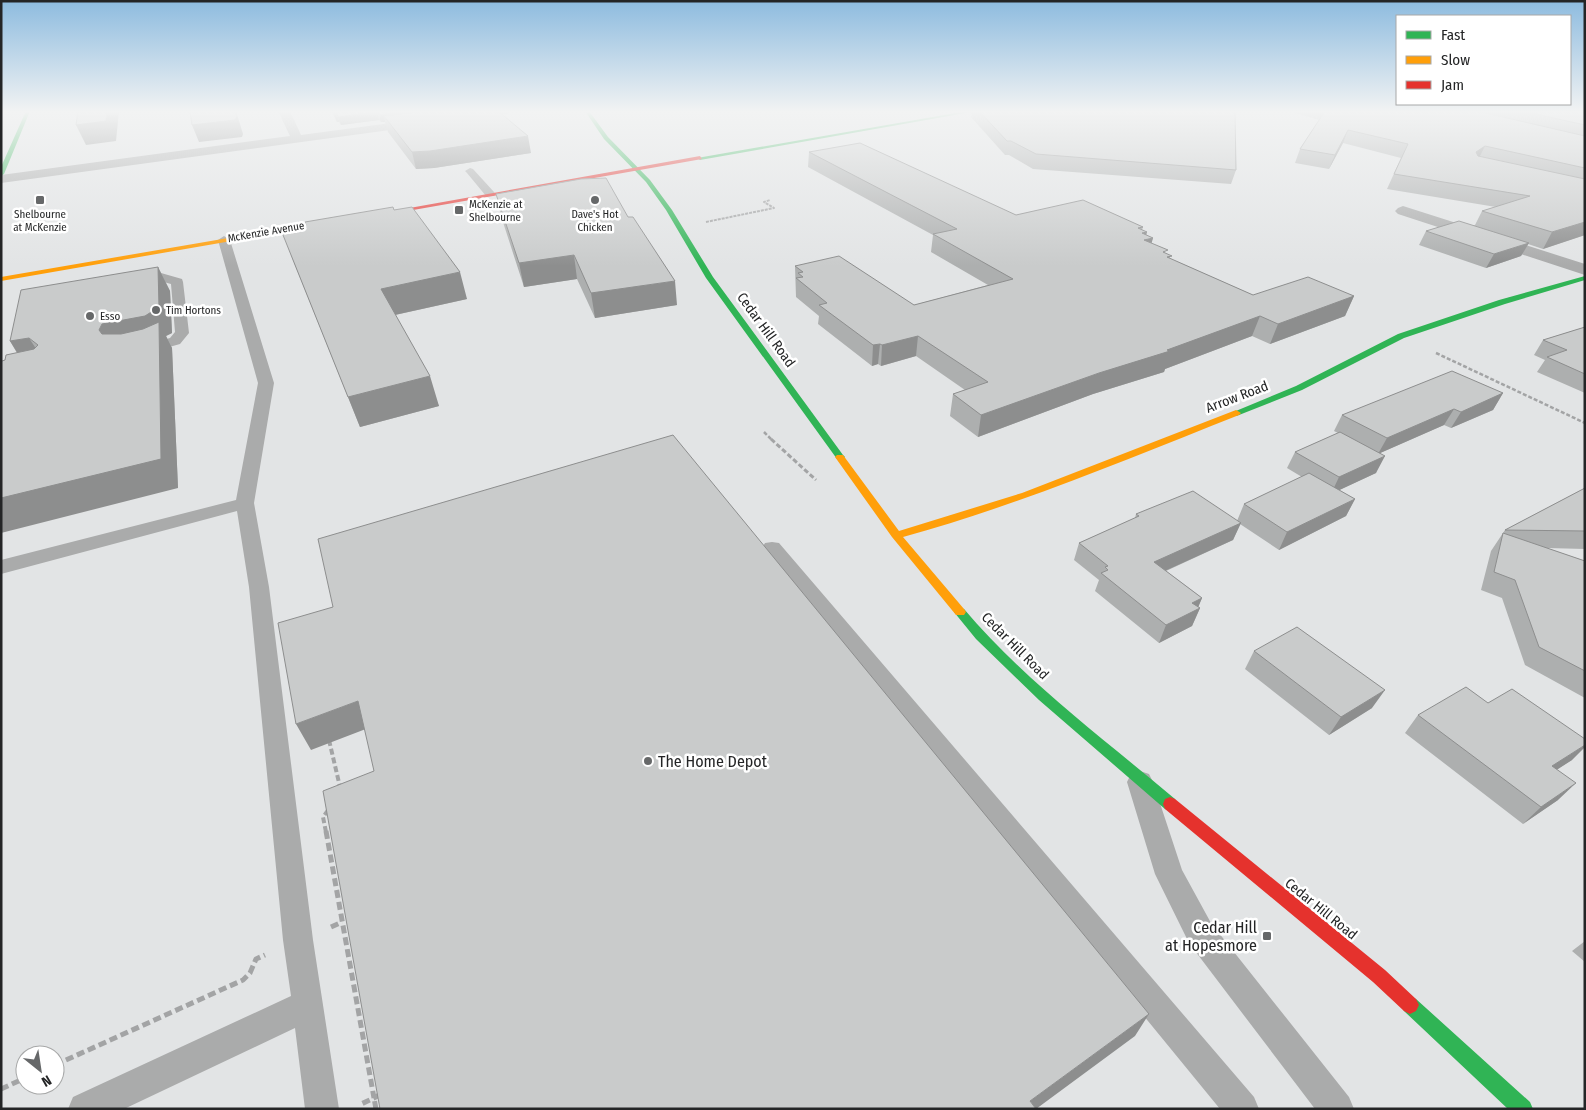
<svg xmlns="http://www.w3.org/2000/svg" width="1586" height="1110" viewBox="0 0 1586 1110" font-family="'Fira Sans Condensed',sans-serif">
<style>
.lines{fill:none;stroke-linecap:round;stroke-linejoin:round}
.path-far4{stroke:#a3a4a5;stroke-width:2;stroke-dasharray:3 1;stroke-linecap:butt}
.path-far3{stroke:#a3a4a5;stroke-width:2.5;stroke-dasharray:4 2;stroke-linecap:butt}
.path-far2{stroke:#a3a4a5;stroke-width:3;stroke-dasharray:5 2.5;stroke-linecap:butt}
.path-far1{stroke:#a3a4a5;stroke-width:4;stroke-dasharray:6 3;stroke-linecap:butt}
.path{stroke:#a3a4a5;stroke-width:5;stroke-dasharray:8 4;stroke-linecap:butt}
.lane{fill:#aaabab;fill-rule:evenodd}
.street{fill:#aaabab;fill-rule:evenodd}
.fast{fill:#30b455;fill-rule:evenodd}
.slow{fill:#ff9f0a;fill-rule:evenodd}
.jam{fill:#e5322d;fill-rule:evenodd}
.wall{fill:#adafaf}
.shaded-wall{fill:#8d8e8e}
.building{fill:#c9cbcb;stroke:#8d8e8e}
.poi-dot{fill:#666869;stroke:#fff;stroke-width:2}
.labels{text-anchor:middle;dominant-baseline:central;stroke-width:5;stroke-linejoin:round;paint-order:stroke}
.far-poi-label{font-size:11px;fill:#242526;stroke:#fff;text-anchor:start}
.far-street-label{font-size:11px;fill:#242526;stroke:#fff}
.street-label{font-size:14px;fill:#242526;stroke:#fff}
.near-poi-label{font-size:16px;fill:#242526;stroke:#fff;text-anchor:start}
</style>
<rect width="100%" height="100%" fill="#e2e4e5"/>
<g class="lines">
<path class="path-far4" d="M706,222L774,208L764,202L770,200"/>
<path class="path-far3" d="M1436,353L1585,423
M764,432L772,440"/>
<path class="path-far2" d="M771,439L816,480"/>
<path class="path-far1" d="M329,740L340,787
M326,832L323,817L329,809"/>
<path class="path" d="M326,831L374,1098L359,1105
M331,927L342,922
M55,1065L243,980L250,973L256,959L265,955
M1,1089L25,1078
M376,1109L374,1098L382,1093"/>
<path class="lane" d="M470,168L473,169L494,192L495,194L494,196H486L467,173L465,171Z
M224,236L230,240L274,383L254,503L269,587L313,940L339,1109H305L295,1028L124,1109H68L73,1097L291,996L283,940L249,587L237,511L1,574V560L236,500L258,383L218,240Z
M161,273L182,279L183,282L189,333L180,344L144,354L139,353L137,350L139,347L170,338L175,332L171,284L160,281L136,284L130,280L136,276Z
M772,542L779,543L1254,1097L1259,1109H1220L765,553L762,548L765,543Z
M1140,771L1149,774L1153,782L1182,870L1211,923L1349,1097L1354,1109H1315L1189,943L1155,874L1127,782L1131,774Z"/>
<path class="street" d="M278,111H290L301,135L481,111H513L507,114L1,183V175L290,136Z
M1403,206L1585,264V275L1398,214L1395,211L1398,208Z"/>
<path class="fast" d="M26,111H30L4,174L1,176V167Z
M585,111H589L608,137L650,180L672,210L713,277L843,455L845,457L843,459H837L706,278L666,210L646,182L604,139Z
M967,111H977L700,160L697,158Z
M1585,276V280L1505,304L1404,338L1302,390L1239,415L1236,416L1231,413L1296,386L1398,334L1499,300Z
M960,608L964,609C1025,681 1104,739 1175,799L1177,804L1175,809L1170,811L1165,809L1039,700L976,639L954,612L956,609Z
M1410,996L1416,999L1530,1102L1533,1109H1508L1404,1011L1401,1005L1404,999Z"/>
<path class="slow" d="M379,212L381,213V215L1,281V277Z
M1236,410L1241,413L1239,415C1128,459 1019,505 903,537L964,609L966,612L964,615H956L892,537L835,457L837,455H843L899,531L1022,493Z"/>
<path class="jam" d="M700,156L702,159L379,216L376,214Z
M1170,797L1175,799L1385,970L1416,999L1419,1005L1416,1011L1410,1014L1404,1011L1373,982L1165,809L1163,804L1165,799Z"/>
</g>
<path class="wall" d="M331,111H498L531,153L434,168L416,169L388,132L385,122H381L379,120L341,125L339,122H337Z
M972,111H1235L1236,170L1231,184L1033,169L1009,155H1005L971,117Z
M1288,111H1585V235L1543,249L1528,244L1521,256L1486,268L1419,245L1426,231L1475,225L1482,211L1496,207L1387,189L1401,158L1343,143L1329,169L1295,163L1300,149L1319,120Z
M809,152L1016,215L1143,227L1142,230L1146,235L1153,238L1151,243L1167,254L1171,259L1253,295L1354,296L1345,316L1270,344L1252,336L1165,369L1164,372L1093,394L978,437L950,416L953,394L965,390L916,356L881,366L878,364L872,366L818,324L819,316L796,297L795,266L914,305L988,285L931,252L933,235L808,167Z
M496,194L677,305L595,318L577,279L524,287L501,216Z
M394,210L467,299L395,315L439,406L360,427L291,255Z
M158,267L170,291L172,333L166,336L172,348L178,488L5,360L17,353L10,341Z
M1585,327V393L1537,372L1545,360L1534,355L1543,340Z
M1503,393L1493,410L1451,428L1444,425L1380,453L1376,473L1339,490L1355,499L1346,516L1279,550L1240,524L1233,540L1166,571L1202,598L1198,607L1200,608L1192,626L1159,643L1095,591L1099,580L1074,560L1079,543L1135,518L1136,514L1237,521L1244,504L1302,477L1287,468L1295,452L1338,433L1334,431L1342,415Z
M1585,488V549L1547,548L1585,561V698L1525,665L1502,598L1481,590L1491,551L1505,530Z
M1254,651L1372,708L1329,735L1245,669Z
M1418,715L1572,760L1557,769L1558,800L1523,824L1405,733Z
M1585,941V962L1572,951Z"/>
<path class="shaded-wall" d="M107,111H119L116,141L86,145L76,125Z
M235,111H236L243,134L242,137L199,142L192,125Z
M408,111H467L384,116L385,122H381L379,115Z
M377,112L379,120L341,125L338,117Z
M334,114H337L339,122H337Z
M1348,130L1343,143L1329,169L1335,155Z
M528,136L531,153L434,168L416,169L412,152Z
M1485,146L1478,160L1476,152Z
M1585,222V235L1543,249L1552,232Z
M1147,232L1145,240L1153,238L1148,256L1142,233Z
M1529,243L1521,256L1486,268L1494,254Z
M574,255L577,279L524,287L519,263Z
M158,267L170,291L172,333L166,336L172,348L178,488L1,533V498L99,330L102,324Z
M460,272L467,299L390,316L381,289Z
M675,281L677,305L595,318L591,293Z
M1354,296L1345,316L1270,344L1278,324Z
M1260,316L1252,336L1165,369L1164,372L1093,394L978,437L981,415Z
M918,336L916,356L881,366L882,345Z
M29,338L46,364L26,367L10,341Z
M880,344L878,364L872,366L873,345Z
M430,376L439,406L360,427L348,397Z
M1503,393L1493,410L1451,428L1461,412Z
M1454,409L1444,425L1378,454L1387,438Z
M1385,456L1376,473L1331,494L1339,477Z
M1355,499L1346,516L1279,550L1287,532Z
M1241,523L1233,540L1147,579L1154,562Z
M1202,598L1197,610L1200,608L1192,626L1159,643L1166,625L1192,603Z
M1385,690L1372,708L1329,735L1341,717Z
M358,701L371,727L311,750L296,724Z
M1585,745V747L1572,760L1535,784L1552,766Z
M1576,783L1558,800L1523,824L1541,807Z
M1149,1014L1135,1036L1036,1109L1030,1101Z"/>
<path class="building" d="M78,111H107L106,121L76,125Z
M190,111H235L237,117L235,120L192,125Z
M333,111H408L379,115L377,112L338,117L337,114H334Z
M425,111H498L528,136L430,151L412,152L384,116Z
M979,111H1235L1236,170L1036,154L1011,141H1007Z
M1325,111H1477L1585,136V168L1485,146L1476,152L1478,156L1585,179V222L1552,232L1482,211L1530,196L1394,174L1408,144L1348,130L1335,155L1300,149Z
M1522,111H1585V125Z
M860,143L1016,215L1083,200L1143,227L1138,228L1147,232L1142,233L1153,238L1144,240L1168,250L1163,252L1172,256L1167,257L1253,295L1308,277L1354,296L1278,324L1260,316L1167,350L1170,351L1099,373L981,415L953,394L988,382L918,336L882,345L880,344L873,345L819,305L827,303L796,278L803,277L798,273L803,272L795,266L839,256L914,305L1013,279L933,234L957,229L809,152Z
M606,178L628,217H633L675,281L591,293L574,255L519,263L496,194L581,179Z
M393,207L394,210L412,207L460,272L381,289L430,376L348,397L281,230L306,226L305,222Z
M1459,221L1529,243L1494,254L1426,231Z
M158,267L159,307L145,316L102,324L99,330L102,334H121L143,329L159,322L161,459L1,498V362L2,361L5,360L6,355L34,349L38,345L29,338L10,341L21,290Z
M1585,327V374L1547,357L1567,350L1543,340Z
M1452,371L1503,393L1461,412L1454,409L1387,438L1342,415Z
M1340,432L1385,456L1339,477L1295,452Z
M673,435L1149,1014L1030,1101L1036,1109H380L323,791L374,771L358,701L296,724L278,623L333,607L318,539Z
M1309,473L1355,499L1287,532L1244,504Z
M1585,488V531L1505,530Z
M1193,491L1241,523L1154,562L1202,598L1192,603L1200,608L1166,625L1101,573L1108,570L1105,567L1108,566L1079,543L1139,516L1136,514Z
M1503,533L1585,561V671L1539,647L1515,580L1494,572Z
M1297,627L1385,690L1341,717L1254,651Z
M1466,687L1488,703L1512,689L1585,739V745L1552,766L1576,783L1541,807L1418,715Z"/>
<linearGradient id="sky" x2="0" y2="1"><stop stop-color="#8dbbdf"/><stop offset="0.42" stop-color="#f2f3f3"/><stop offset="1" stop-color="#f2f3f3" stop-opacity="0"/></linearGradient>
<rect width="1586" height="266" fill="url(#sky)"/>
<g class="poi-dot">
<rect x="35" y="195" width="10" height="10" rx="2.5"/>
<circle cx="595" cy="200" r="5"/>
<rect x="454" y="205" width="10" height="10" rx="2.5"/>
<circle cx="156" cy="310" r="5"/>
<circle cx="90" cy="316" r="5"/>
<circle cx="648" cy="761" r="5"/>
<rect x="1262" y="931" width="10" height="10" rx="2.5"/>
</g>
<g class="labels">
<g class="far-poi-label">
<text x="469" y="204">McKenzie at<tspan x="469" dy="13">Shelbourne</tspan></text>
<text x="40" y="214" text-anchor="middle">Shelbourne<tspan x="40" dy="13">at McKenzie</tspan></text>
<text x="595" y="214" text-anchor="middle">Dave's Hot<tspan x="595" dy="13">Chicken</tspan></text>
<text x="166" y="310">Tim Hortons</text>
<text x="100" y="316">Esso</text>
</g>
<g class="far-street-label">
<text transform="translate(266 232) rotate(-10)">McKenzie Avenue</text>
</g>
<g class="street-label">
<text transform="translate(766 330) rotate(54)">Cedar Hill Road</text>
<text transform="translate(1237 397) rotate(-21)">Arrow Road</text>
<text transform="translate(1015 646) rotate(45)">Cedar Hill Road</text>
<text transform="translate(1321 909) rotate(39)">Cedar Hill Road</text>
</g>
<g class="near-poi-label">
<text x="658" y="761">The Home Depot</text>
<text x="1257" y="927" text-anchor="end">Cedar Hill<tspan x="1257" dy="18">at Hopesmore</tspan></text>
</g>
</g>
<rect width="1586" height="1110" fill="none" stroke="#242526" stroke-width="5"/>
<rect x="1396" y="15" width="175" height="90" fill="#ffffff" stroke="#a7a8a8"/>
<rect x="1406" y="31" width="25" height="8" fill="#30b455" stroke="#a7a8a8"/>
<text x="1441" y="40" font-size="15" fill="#242526">Fast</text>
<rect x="1406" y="56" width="25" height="8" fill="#ff9f0a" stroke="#a7a8a8"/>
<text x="1441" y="65" font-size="15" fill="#242526">Slow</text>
<rect x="1406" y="81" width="25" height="8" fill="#e5322d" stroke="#a7a8a8"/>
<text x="1441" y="90" font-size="15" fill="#242526">Jam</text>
<g transform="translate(40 1070) rotate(150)"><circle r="24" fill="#ffffff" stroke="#a7a8a8"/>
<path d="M0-4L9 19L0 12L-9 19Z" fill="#666869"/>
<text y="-8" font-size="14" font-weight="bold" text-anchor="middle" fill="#242526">N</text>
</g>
</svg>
